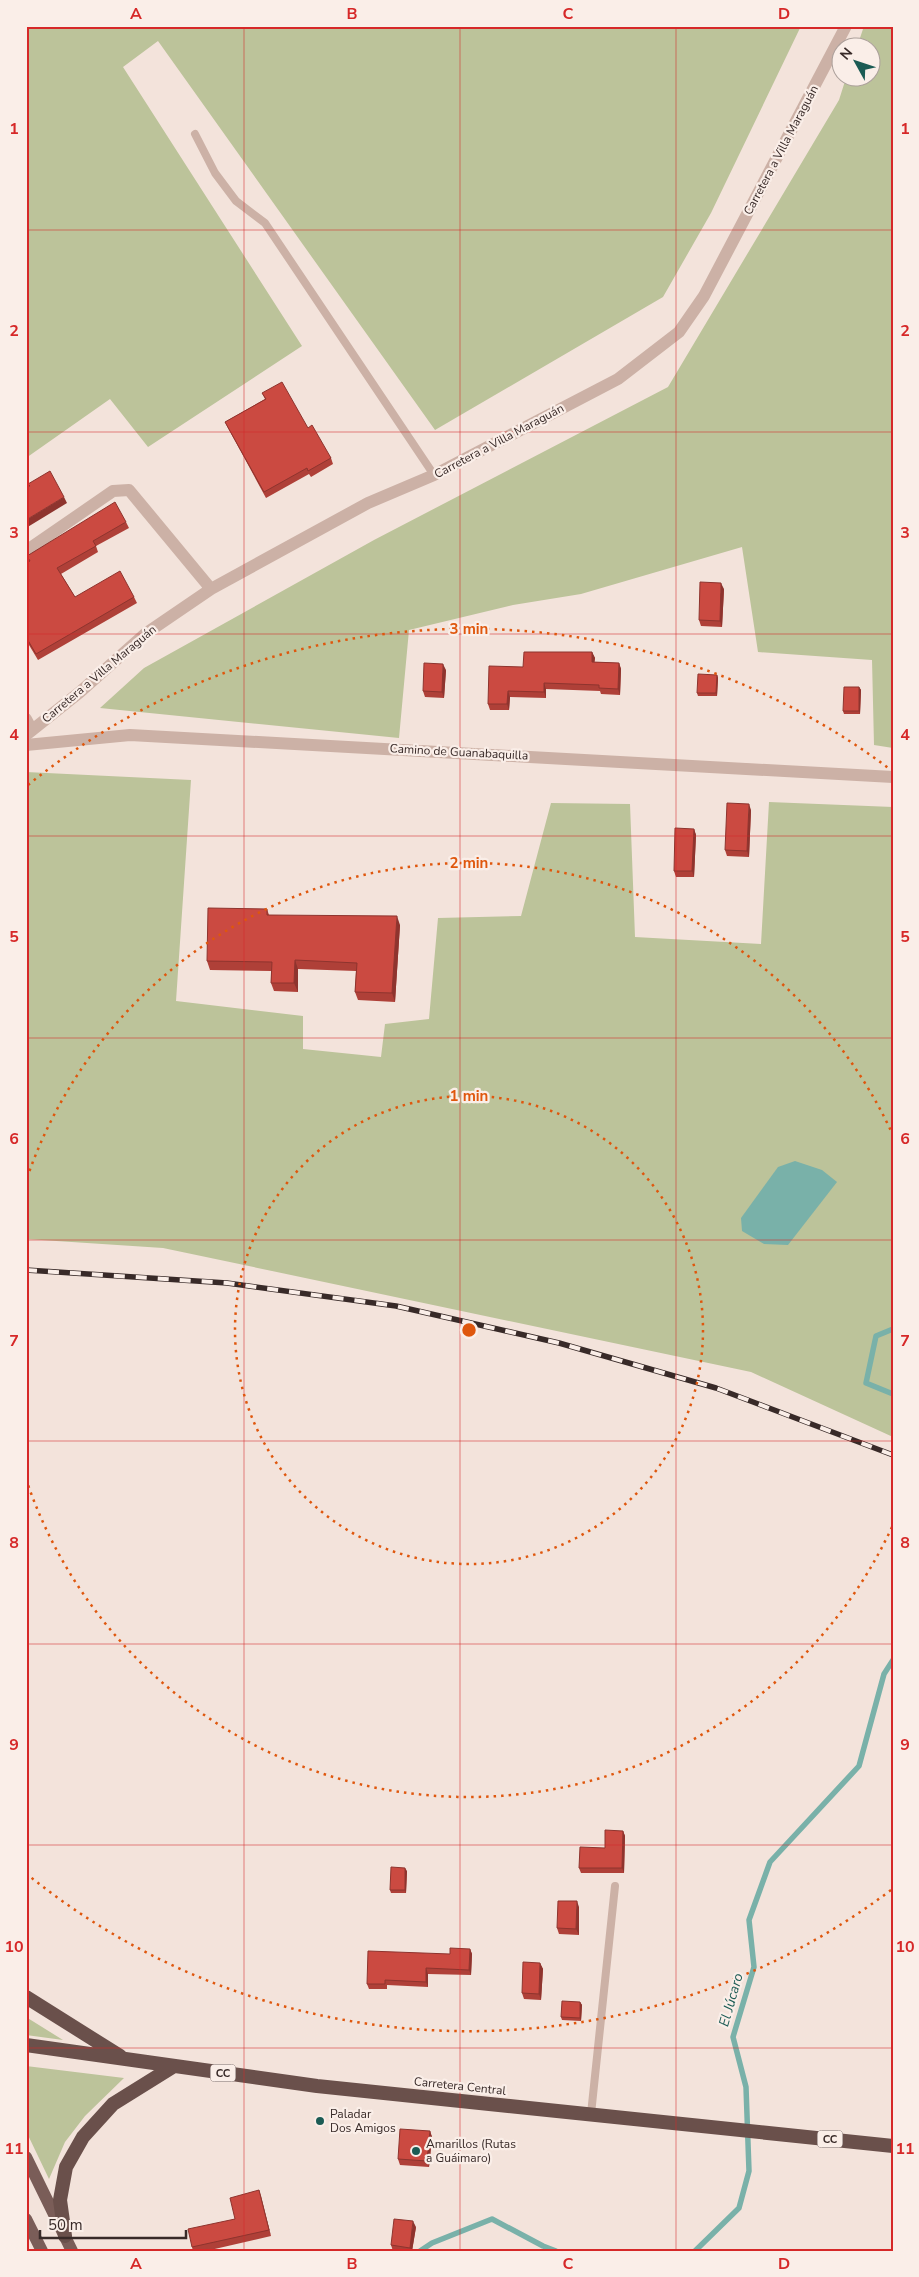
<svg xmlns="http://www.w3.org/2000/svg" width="919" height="2277" viewBox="0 0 919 2277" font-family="'Nunito Sans',sans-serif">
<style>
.green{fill:#bcc39a}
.water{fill:#79b1a9}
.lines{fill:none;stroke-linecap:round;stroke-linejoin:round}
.stream{stroke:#79b1a9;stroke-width:5.5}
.service{stroke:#ccb1a6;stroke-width:8}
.minor{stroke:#ccb1a6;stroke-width:12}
.tertiary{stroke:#ccb1a6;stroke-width:12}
.primary{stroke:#7a5d58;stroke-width:12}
.trunk{stroke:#6a504b;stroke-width:14}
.rail-casing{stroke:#382a28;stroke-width:5.5}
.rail{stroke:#faeee8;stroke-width:4;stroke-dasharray:11;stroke-linecap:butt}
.wall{fill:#af4038}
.shaded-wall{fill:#8e342e}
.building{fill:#cb4a41;stroke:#8e342e}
.grid{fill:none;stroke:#d62828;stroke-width:1;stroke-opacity:0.55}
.ring{fill:none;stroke:#df570d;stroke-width:2.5;stroke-dasharray:2.5 5}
.poi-dot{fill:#1b5b54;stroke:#faeee8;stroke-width:2}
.labels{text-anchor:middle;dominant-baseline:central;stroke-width:4.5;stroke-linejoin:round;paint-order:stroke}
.shield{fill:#faeee8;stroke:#726562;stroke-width:1}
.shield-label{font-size:11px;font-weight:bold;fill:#382a28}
.street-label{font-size:12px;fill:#382a28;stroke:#faeee8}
.poi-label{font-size:12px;fill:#382a28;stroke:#faeee8;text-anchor:start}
.water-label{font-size:14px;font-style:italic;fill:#1b5b54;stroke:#faeee8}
.centre{fill:#df570d;stroke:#faeee8;stroke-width:2.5}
.ring-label{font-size:15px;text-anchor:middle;font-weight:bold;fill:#df570d;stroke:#faeee8;stroke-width:4.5;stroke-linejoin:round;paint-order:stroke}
.neatline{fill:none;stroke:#d62828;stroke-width:2}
.grid-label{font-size:16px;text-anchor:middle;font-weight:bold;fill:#d62828}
</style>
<rect width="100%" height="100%" fill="#f3e3db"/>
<path class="green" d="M26,26H801L711,213L663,297L435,430L158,41L123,67L302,346L148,447L110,399L26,458Z
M864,26H893V748L874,745L872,660L758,652L742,547L581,594L513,605L409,630L399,738L100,708L144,668L374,540L668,387L839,100L846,78H872V48L857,47Z
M26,772L191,780L176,1001L303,1016V1049L381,1057L385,1024L429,1019L438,918L521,916L551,803L630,804L635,937L761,944L769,802L893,807V1437L751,1372L163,1248L26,1239Z
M26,2017L63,2040L26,2035Z
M26,2066L124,2078L85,2116L65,2142L49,2179L26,2131Z"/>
<path class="water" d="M795,1161L822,1170L837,1182L788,1245L764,1244L742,1231L741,1218L778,1167Z"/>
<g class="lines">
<path class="stream" d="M893,1329L876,1336L866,1383L893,1394
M420,2251L432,2243L492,2219L543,2246L556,2251
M695,2251L739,2208L749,2171L746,2087L733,2037L754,1967L749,1920L770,1862L859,1766L884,1674L893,1660"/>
<path class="service" d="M195,134L215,173L236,201L265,223L434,475
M591,2114L615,1886"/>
<path class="minor" d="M26,551L113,491L129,490L211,589
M26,719L32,730
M26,735L80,692L145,634L211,589L368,503L434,475L618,379L679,332L704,296L846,26"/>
<path class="tertiary" d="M26,745L130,735L893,777"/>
<path class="primary" d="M26,2157L72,2251
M26,2219L42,2251"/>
<path class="trunk" d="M26,1997L120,2056
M26,2045L317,2086L893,2146
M65,2236L60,2200L66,2167L83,2137L113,2104L174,2066"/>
<defs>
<path id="rail" d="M26,1270L227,1283L396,1306L559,1343L716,1388L893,1455"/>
</defs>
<use href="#rail" class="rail-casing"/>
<use href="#rail" class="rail"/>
</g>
<path class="wall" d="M262,393L308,428L331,458L333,464L311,477L309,474L266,498L228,428L225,422L265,399Z
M126,522L129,528L96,546L98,552L61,574L75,597H134L137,603L38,660L26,640V563L29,562L27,556Z
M724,589L722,627L701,626L699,620Z
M592,652L595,658L594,662L619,663L621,669L620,695L601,694L600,691L546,689V698L510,697L509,710H490L488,704L523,667Z
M446,670L444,698L425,697L423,691Z
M717,675L718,678L717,696H698L697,693Z
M859,687L861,690L860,714H844L843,711Z
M751,810L749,857L727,856L725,850Z
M694,829L696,835L694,877H676L674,871Z
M267,909L269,915L400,925L395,1002L358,1000L355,992L356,971L298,969V992L274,991L271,983V971L210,970L207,961Z
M623,1831L625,1836L624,1873H581L579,1868L605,1848Z
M407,1871L406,1893H391L390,1890Z
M579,1907V1935L559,1934L557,1928Z
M470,1949L472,1954L471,1975L428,1974V1987L387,1985V1989H369L367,1984L450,1954Z
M540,1963L543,1969L541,2000L524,1999L522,1993Z
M580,2002L582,2005L581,2021L562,2020L561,2017Z
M430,2131L432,2137L429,2167L400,2165L398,2159Z
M259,2190L271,2236L206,2251H193L192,2247L235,2219Z
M416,2227L412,2251H393L391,2245Z"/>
<path class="shaded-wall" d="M64,497L67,503L26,528V520Z
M721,583L724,589L722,627L720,621Z
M592,652L595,658L594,668L592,662Z
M619,663L621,669L620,695L618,689Z
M443,664L446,670L444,698L442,692Z
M717,675L718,678L717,696L716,693Z
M544,683L546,689V698L544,692Z
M859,687L861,690L860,714L859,711Z
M508,691L510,697L509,710L507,704Z
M749,804L751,810L749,857L747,851Z
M694,829L696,835L694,877L692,871Z
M397,916L400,925L395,1002L392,993Z
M295,960L298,969V992L294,983Z
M623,1831L625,1836L624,1873L622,1868Z
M405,1868L407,1871L406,1893L405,1890Z
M577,1901L579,1907V1935L576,1929Z
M470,1949L472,1954L471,1975L469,1970Z
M540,1963L543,1969L541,2000L539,1994Z
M426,1968L428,1974V1987L426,1982Z
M580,2002L582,2005L581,2021L580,2018Z
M430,2131L432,2137L429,2167L427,2161Z
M259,2190L261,2196L271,2236L269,2230Z
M413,2221L416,2227L412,2251H411L410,2248Z"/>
<path class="building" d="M282,382L308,428L312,425L331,458L308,471L307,468L264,492L225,422L266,399L262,393Z
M50,471L64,497L26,520V488L30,486L28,484Z
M115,502L126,522L93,541L96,546L57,568L75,597L120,571L134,597L36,654L26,637V563L30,561L27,556Z
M700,582L721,583L720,621L699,620Z
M524,652H592V662L619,663L618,689L599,688V685L544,683V692L508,691L507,704H488L489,666L523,667Z
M424,663L443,664L442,692L423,691Z
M698,674L717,675L716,693H697Z
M844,687H859V711H843Z
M727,803L749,804L747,851L725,850Z
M675,828L694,829L692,871H674Z
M208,908L267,909V915L397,916L392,993L355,992L357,963L295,960L294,983H271L272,962L207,961Z
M605,1830L623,1831L622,1868H579L580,1847L605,1848Z
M391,1867L405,1868V1890H390Z
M558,1901H577L576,1929L557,1928Z
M450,1948L470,1949L469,1970L426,1968V1982L385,1980V1984H367L368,1951L450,1954Z
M523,1962L540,1963L539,1994L522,1993Z
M562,2001L580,2002V2018L561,2017Z
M400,2129L430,2131L427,2161L398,2159Z
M259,2190L269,2230L192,2247L188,2229L235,2219L230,2198Z
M394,2219L413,2221L410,2248L391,2245Z"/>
<path class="grid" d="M244,26V2251M460,26V2251M676,26V2251M26,230H893M26,432H893M26,634H893M26,836H893M26,1038H893M26,1240H893M26,1441H893M26,1644H893M26,1845H893M26,2048H893"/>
<g class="ring">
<circle cx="469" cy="1330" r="234"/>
<path d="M892 1527A467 467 0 0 1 27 1482M27 1178A467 467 0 0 1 892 1133"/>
<path d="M891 1890A701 701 0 0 1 28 1875M28 785A701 701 0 0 1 891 770"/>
</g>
<g class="poi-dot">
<circle cx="320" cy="2121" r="5"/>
<circle cx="416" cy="2151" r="5"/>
</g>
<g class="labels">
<g class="shield">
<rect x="210.5" y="2064.5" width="25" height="17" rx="4"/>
<rect x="817.5" y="2130.5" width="25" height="17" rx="4"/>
</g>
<g class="shield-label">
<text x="223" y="2073">CC</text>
<text x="830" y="2139">CC</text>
</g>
<g class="street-label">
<text transform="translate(781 150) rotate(-62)">Carretera a Villa Maraguán</text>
<text transform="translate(499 441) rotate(-28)">Carretera a Villa Maraguán</text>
<text transform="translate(99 674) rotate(-40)">Carretera a Villa Maraguán</text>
<text transform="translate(459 752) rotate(3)">Camino de Guanabaquilla</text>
<text transform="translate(460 2086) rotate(6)">Carretera Central</text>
</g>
<g class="poi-label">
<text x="330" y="2114">Paladar<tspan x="330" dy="14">Dos Amigos</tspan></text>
<text x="426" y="2144">Amarillos (Rutas<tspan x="426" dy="14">a Guáimaro)</tspan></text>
</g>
<g class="water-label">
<text transform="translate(731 2000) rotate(-74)">El Júcaro</text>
</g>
</g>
<circle cx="469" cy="1330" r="8" class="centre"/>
<g class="ring-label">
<text x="469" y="634">3 min</text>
<text x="469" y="868">2 min</text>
<text x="469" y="1101">1 min</text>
</g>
<rect width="919" height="2277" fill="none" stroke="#faeee8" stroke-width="55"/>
<g transform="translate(856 62) rotate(310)"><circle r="24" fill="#faeee8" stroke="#aca09b"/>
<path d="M0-4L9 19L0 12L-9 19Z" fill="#1b5b54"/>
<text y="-8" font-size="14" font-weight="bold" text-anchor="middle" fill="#382a28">N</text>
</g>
<path d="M40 2230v8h146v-8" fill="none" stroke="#382a28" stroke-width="2.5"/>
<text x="48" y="2230" font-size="15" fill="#382a28" stroke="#faeee8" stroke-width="4" paint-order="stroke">50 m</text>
<rect x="28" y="28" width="864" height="2222" class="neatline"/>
<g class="grid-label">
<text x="136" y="19">A</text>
<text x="352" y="19">B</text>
<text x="568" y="19">C</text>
<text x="784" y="19">D</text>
<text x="14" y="134">1</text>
<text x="905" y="134">1</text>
<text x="14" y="336">2</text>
<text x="905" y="336">2</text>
<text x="14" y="538">3</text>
<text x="905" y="538">3</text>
<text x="14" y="740">4</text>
<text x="905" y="740">4</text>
<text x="14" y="942">5</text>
<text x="905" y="942">5</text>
<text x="14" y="1144">6</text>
<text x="905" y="1144">6</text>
<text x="14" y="1346">7</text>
<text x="905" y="1346">7</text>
<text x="14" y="1548">8</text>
<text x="905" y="1548">8</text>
<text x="14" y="1750">9</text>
<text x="905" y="1750">9</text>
<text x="14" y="1952">10</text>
<text x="905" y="1952">10</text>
<text x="14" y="2154">11</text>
<text x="905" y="2154">11</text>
<text x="136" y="2269">A</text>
<text x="352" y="2269">B</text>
<text x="568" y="2269">C</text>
<text x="784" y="2269">D</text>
</g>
</svg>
